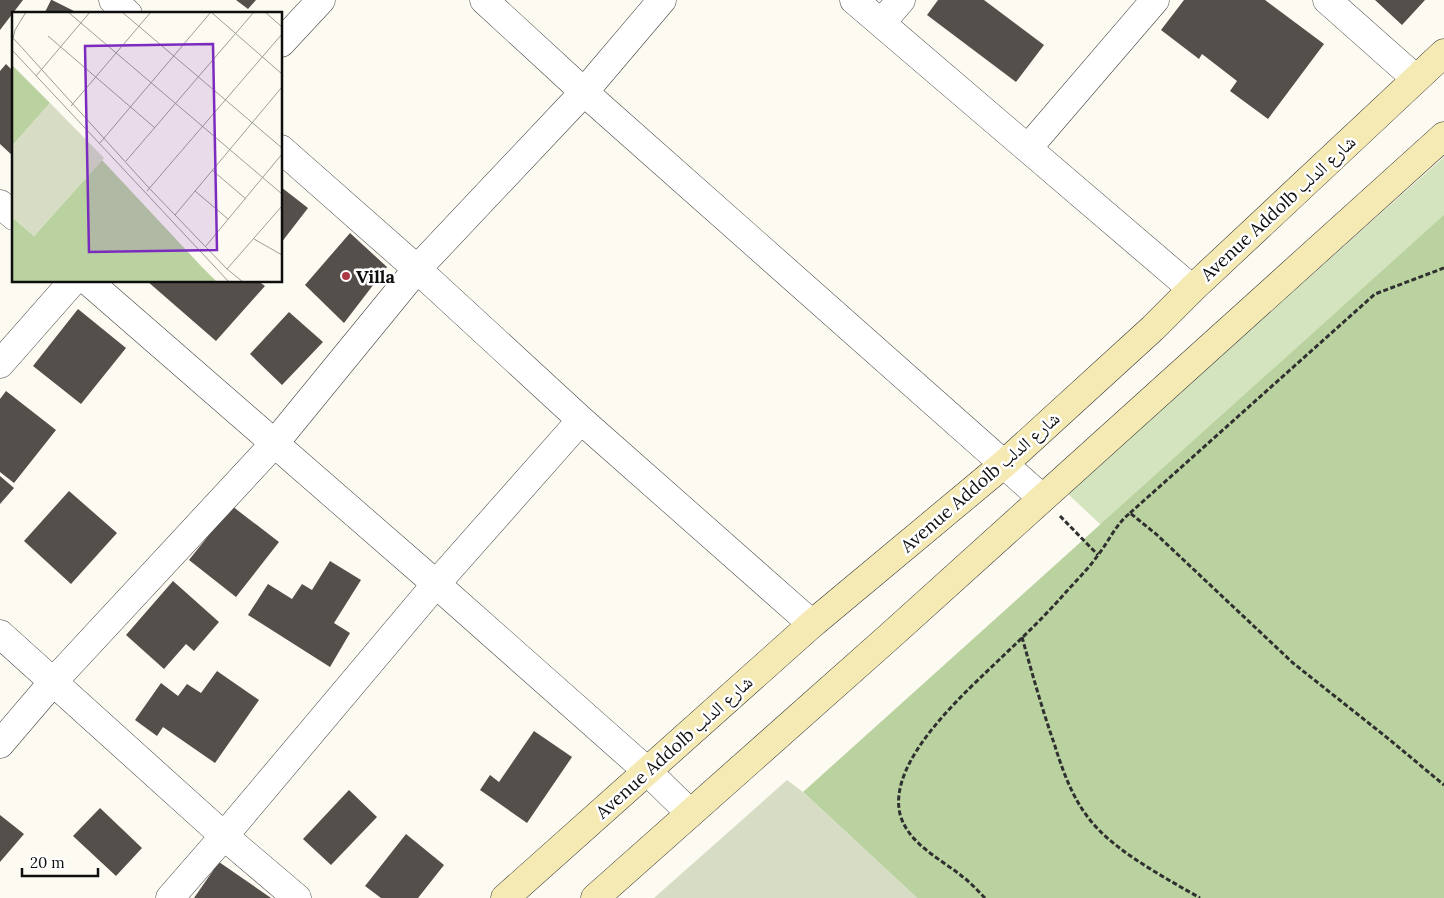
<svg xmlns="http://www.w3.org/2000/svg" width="1444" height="898" viewBox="0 0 1444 898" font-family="Lora,'Noto Naskh Arabic',serif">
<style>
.green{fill:#d4e4be}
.forest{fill:#bad29f}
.cemetery{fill:#d6ddc4}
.building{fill:#554f4c}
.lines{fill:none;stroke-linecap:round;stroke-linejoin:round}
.street-casing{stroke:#414141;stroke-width:29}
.secondary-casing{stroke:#303030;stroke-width:29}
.path{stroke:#303030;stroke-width:3;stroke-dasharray:5 2.5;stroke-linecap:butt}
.street{stroke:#fff;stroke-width:28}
.secondary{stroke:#f5eab4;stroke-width:28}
.poi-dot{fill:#ac3844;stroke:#fff;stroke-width:2}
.labels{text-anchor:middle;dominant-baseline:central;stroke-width:5;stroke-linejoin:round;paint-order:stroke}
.street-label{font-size:18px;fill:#0e0e0e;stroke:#fff}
.poi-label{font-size:18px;font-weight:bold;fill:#0e0e0e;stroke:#fff;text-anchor:start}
.inset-road{fill:none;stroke:#9d9c96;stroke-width:1}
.view{fill:#7b2cbf;fill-opacity:0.15;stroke:#7b2cbf;stroke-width:2.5}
.inset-edge{fill:none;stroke:#0e0e0e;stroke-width:2.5}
</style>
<rect width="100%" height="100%" fill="#fdfaf1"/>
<path class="green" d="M1444,157V772L1134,496L1101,525L1067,493Z"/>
<path class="forest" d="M1444,215V898H917L803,792Z"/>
<path class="cemetery" d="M787,780L803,792L917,898H654Z"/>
<path class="building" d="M0,0H23L0,30Z
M51,0H52L80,14H44Z
M236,0H256L248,9Z
M938,0H984L1044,45L1016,82L927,15Z
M1184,0H1265L1324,44L1268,119L1230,91L1237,81L1202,54L1199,59L1161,30Z
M1375,0H1425L1402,25Z
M6,64L14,72V157L0,144V71Z
M281,187L308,208L281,243Z
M350,233L387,267L344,323L305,285Z
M147,281H258L265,286L216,341Z
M78,309L126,348L81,404L33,366Z
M289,312L323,342L282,385L250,354Z
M6,391L56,430L14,483L0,472V399Z
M0,476L14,488L0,504Z
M69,491L117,533L71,584L24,541Z
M232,506L279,542L236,597L189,560Z
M330,561L361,580L334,623L350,633L330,667L248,615L268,584L292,599L302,584L312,590Z
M173,581L219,622L194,651L186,644L164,669L126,635Z
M217,671L259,700L215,763L163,727L157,736L135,720L161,683L178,696L187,684L201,693Z
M534,731L572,757L527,823L480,790L490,775L499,782Z
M349,790L377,817L331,865L303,839Z
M100,808L142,848L116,876L73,836Z
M0,815L24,834L0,862Z
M406,834L444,865L418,898H381L365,886Z
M219,862L271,898H194Z"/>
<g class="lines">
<defs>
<path id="street" d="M113,0L128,14
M484,0L584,92L1042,498
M854,0L1192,289
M1327,0L1415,78
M882,22L901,0
M281,43L321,0
M1028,148L1155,0
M281,149L417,269L581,420L812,624
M0,204L14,216
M88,281L436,584L646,770L690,813
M0,364L73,281
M0,634L224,836L297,898
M0,744L53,682L274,444L417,269L584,92L662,0
M170,898L224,836L436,584L581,420"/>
<path id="secondary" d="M505,898L812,624L1004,464L1153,328L1192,289L1444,53
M595,898L890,636L1444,136"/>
</defs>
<use href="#street" class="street-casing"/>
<use href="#secondary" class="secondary-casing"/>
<path class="path" d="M1130,513L1375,294L1444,268
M1060,516L1098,555
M1022,637C1032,673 1042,709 1054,743C1064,775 1075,806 1099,830C1124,856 1169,880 1200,898
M985,898C978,891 971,883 963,877C941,859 908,844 900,814C887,760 967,691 1002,657C1024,636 1046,615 1066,592C1077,580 1089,568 1098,555C1109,541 1116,524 1130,513L1156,534L1293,663L1390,740L1444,785"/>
<use href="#street" class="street"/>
<use href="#secondary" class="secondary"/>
</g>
<circle class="poi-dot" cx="346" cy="276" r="5"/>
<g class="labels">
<g class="street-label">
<text transform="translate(1278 208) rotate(-43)">Avenue Addolb شارع الدلب</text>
<text transform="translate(980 482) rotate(-41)">Avenue Addolb شارع الدلب</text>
<text transform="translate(674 747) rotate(-42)">Avenue Addolb شارع الدلب</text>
</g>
<g class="poi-label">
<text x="356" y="276">Villa</text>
</g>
</g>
<g transform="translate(12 12)">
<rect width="270" height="270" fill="#fdfaf1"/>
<path d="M0,53L38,91L0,134ZM90,148L189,254L205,270H0V205L22,224Z" fill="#bad29f"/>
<path d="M38,91L92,146L22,224L0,205V134Z" fill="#d6ddc4"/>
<path class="inset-road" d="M56,0L270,182M110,0L270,136M253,0L270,15M36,24L143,116M2,27L137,176L215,257L231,270M0,31L3,18L14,0M0,38L217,270M24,64L78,0M59,94L139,0M87,132L199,0L270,62M114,149L242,0M200,158L234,187M135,179L270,22M183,179L216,207M163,203L270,75M242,227L270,243M194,234L270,142M215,257L270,194"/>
<path class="view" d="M201,32L205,238L77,240L73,34Z"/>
<rect width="270" height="270" class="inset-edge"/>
</g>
<path d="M22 868v8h76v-8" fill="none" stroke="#0e0e0e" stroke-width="2.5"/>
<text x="30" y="868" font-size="15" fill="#0e0e0e" stroke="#ffffff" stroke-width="4" paint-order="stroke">20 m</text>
</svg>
